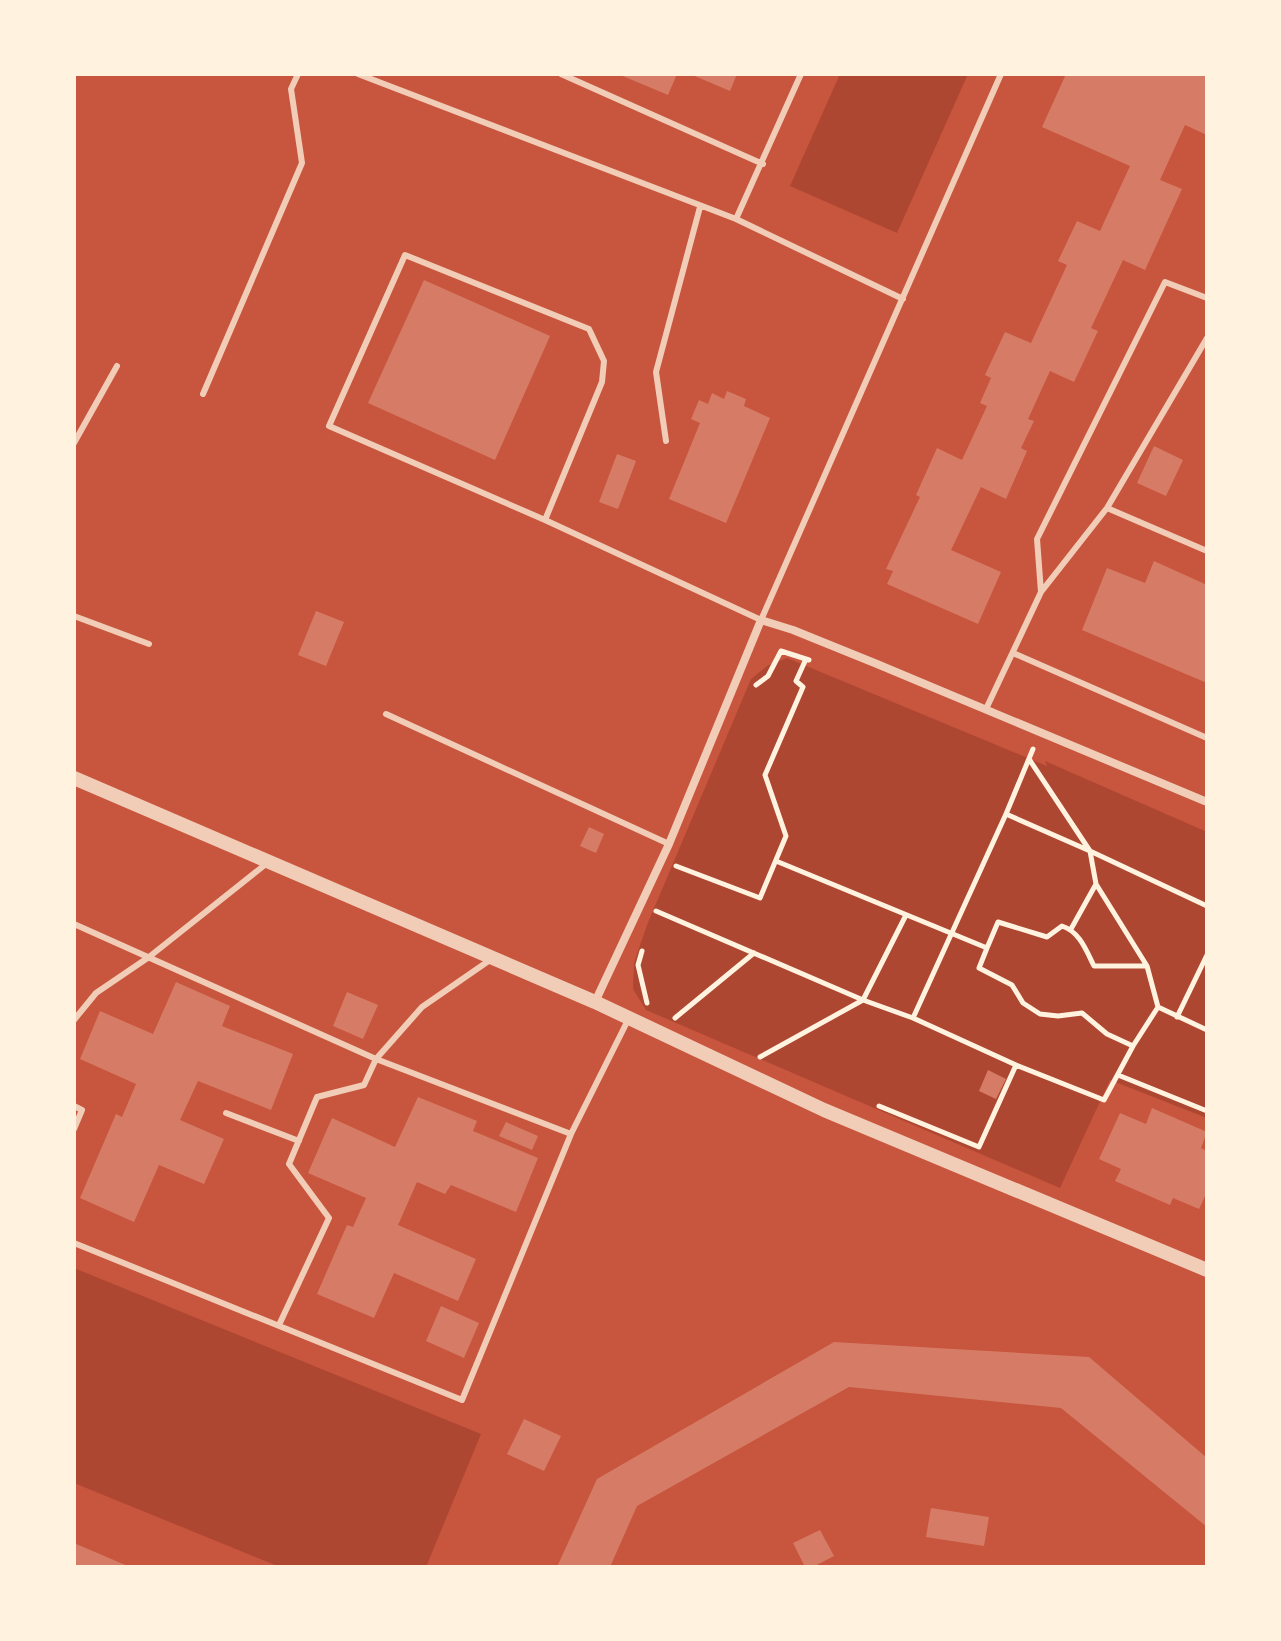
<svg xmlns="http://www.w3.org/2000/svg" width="1281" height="1641" viewBox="0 0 1281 1641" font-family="'Exo 2',sans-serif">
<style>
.green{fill:#ae4732}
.building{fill:#d67c66}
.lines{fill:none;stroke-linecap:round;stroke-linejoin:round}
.path{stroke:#fff3e0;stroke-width:5}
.service{stroke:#f1ccb7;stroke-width:6}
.minor{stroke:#f1ccb7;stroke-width:8}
.tertiary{stroke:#f1ccb7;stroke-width:14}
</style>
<rect width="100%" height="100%" fill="#c8553d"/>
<path class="green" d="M840,74H968L897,233L790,186Z
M787,658L1047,766L1045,761L1207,832V1118L1110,1080L1060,1188L646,1010L633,989L634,963L647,925L751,679L767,666Z
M74,1268L481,1434L426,1567H280L74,1483Z"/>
<path class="building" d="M618,74H677L668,95Z
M690,74H737L730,91Z
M1066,74H1207V135L1185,125L1160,180L1182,189L1145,270L1123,260L1091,328L1098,331L1074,382L1050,371L1028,419L1034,421L1021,448L1027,451L1006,499L981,487L951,550L1001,572L978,624L887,584L893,571L886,569L920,497L916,495L937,448L962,460L987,406L980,403L991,378L985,375L1005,332L1031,343L1067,265L1058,261L1077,221L1100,231L1130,166L1042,127Z
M424,280L550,336L495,460L368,403Z
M727,391L746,399L744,406L770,418L726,523L669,499L700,423L691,419L699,400L708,404L712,393L724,399Z
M1154,446L1183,460L1166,496L1137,483Z
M617,454L636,461L618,509L599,502Z
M1154,561L1207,585V683L1082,630L1107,568L1145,583Z
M316,611L344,622L326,666L298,655Z
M589,827L604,834L596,853L580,846Z
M176,982L230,1006L222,1026L293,1054L271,1110L198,1081L180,1120L224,1139L204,1184L159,1165L134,1222L80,1198L116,1114L122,1117L136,1084L80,1059L100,1011L153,1034Z
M347,992L378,1005L363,1039L333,1026Z
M988,1070L1006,1079L996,1099L979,1091Z
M418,1097L477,1121L473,1131L538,1158L516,1212L451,1185L445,1194L417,1182L398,1225L476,1259L458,1301L394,1273L374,1318L317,1294L347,1225L353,1227L366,1198L308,1173L332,1118L395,1147Z
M1152,1108L1207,1132L1201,1148L1207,1151V1192L1199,1209L1173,1198L1170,1205L1115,1181L1121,1169L1099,1159L1120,1113L1146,1124Z
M506,1122L538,1136L532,1150L499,1136Z
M441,1306L479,1323L464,1358L426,1341Z
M834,1342L1089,1357L1207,1458V1527L1061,1408L849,1387L637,1506L610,1567H557L597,1479Z
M524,1419L561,1436L544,1471L507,1454Z
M931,1508L989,1517L984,1546L926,1537Z
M820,1530L834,1556L813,1567H805L793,1543Z
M74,1543L130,1567H74Z"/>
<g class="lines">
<path class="path" d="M756,685L768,676L781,651L809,660
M1029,759L1090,851L1096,884L1071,929
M1006,814L1033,749
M776,861L987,948L998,922L1047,937L1062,926C1080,932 1086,950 1094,966H1147L1158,1007L1133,1046L1107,1034L1082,1013L1058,1016L1040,1014L1023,1003L1012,985L979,968L987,948
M676,866L760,898L786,836L765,775L803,687L796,681L806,659
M1096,884L1147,966
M656,911L863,1000L913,1018
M642,951L638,965L647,1003
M1158,1007L1207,1030
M1177,1017L1207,955
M675,1018L754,953
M1133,1046L1104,1100L1016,1065L913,1018L1006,814L1090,851L1207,906
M760,1057L863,1000L906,915
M1118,1075L1207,1111
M879,1106L979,1147L1016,1065"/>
<path class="service" d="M358,74L736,219L903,299
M561,74L763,164
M736,219L801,74
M203,394L302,163L291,89L298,74
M666,441L656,372L700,207
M74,443L117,366
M1107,508L1207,551
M545,520L602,382L604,361L589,329L405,255L329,426L545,520L761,620L1001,74
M1041,592L1107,508L1207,338
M74,616L149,644
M1013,653L1207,738
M986,709L1041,592L1037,539L1165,282L1207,298
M386,714L669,844
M74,924L376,1059L422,1007L490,960
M74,1020L96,993L149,957L266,864
M74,1106L82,1110L74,1129
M226,1113L299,1141
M74,1243L462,1400L571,1134L629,1018
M279,1325L329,1218L289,1164L317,1097L364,1085L376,1059L571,1134"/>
<path class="minor" d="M595,1002L669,844L761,620L793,630L877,664L1207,802"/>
<path class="tertiary" d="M74,778L595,1002L824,1110L1207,1270"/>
</g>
<rect width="1281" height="1641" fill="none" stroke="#fff3e0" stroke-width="152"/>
</svg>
